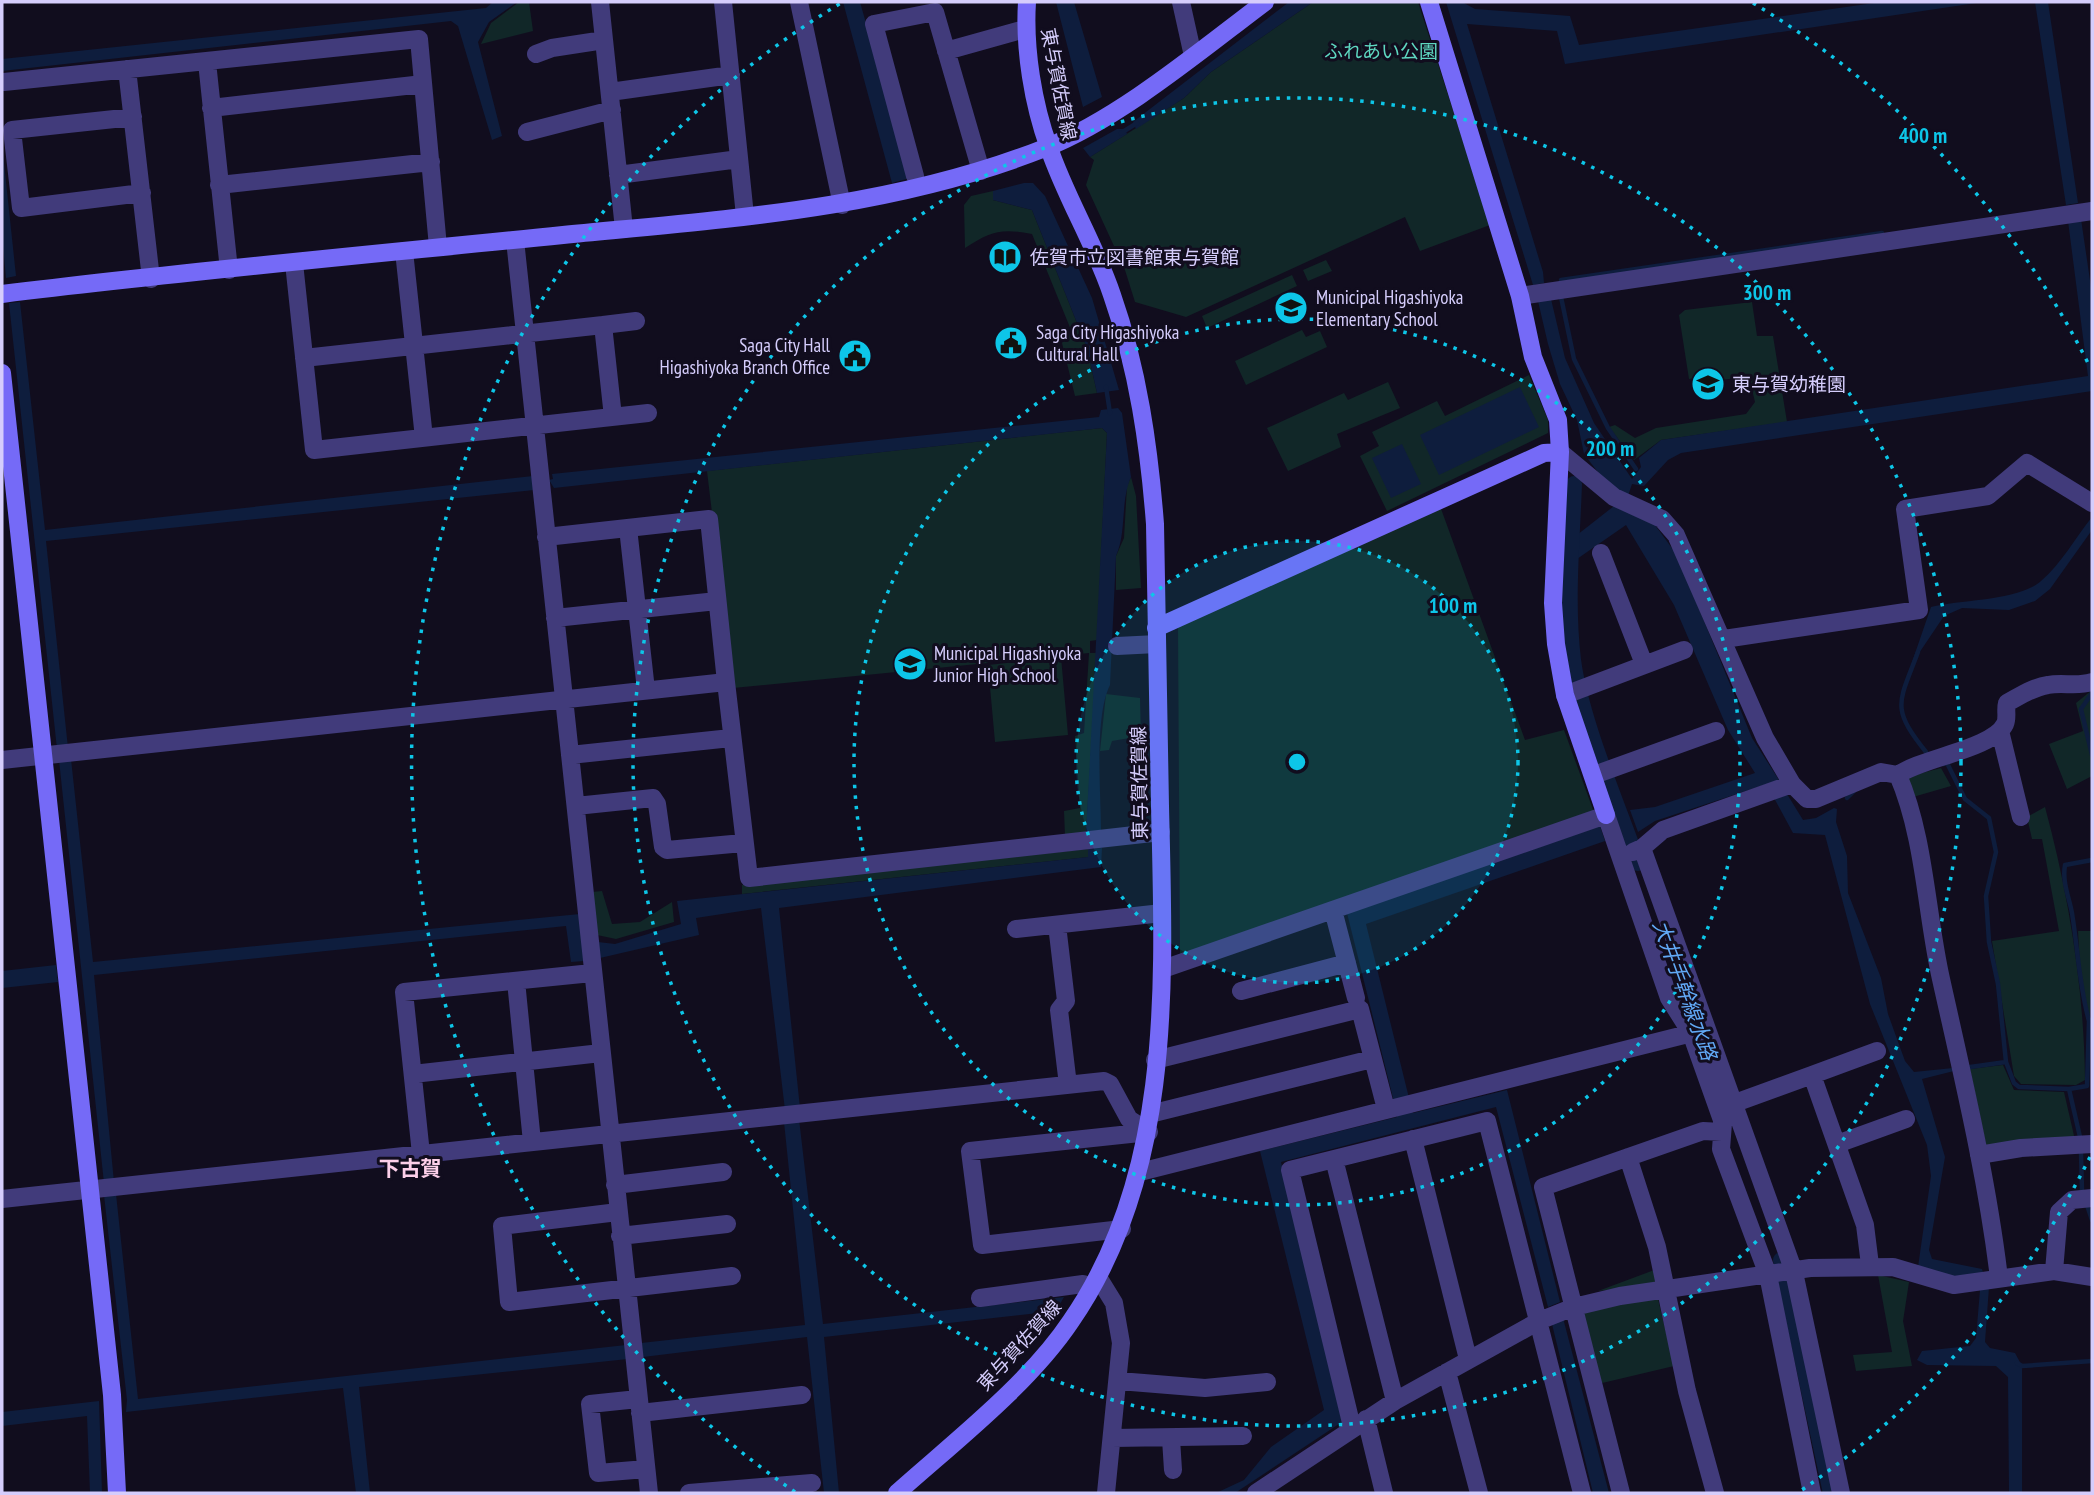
<svg xmlns="http://www.w3.org/2000/svg" width="2094" height="1495" viewBox="0 0 2094 1495" font-family="'PT Sans Narrow','Noto Sans JP',sans-serif">
<style>
.green{fill:#112728}
.water{fill:#0e1d3d}
.lines{fill:none;stroke-linecap:round;stroke-linejoin:round}
.stream{stroke:#0e1d3d;stroke-width:4.5}
.canal{stroke:#0e1d3d;stroke-width:16}
.street{stroke:#413b7b;stroke-width:18}
.secondary{stroke:#756af7;stroke-width:18}
.ring{fill:none;stroke:#0dc6e8;stroke-width:3.5;stroke-dasharray:3.5 7}
.labels{text-anchor:middle;dominant-baseline:central;stroke-width:6;stroke-linejoin:round;paint-order:stroke}
.park-label{font-size:19px;fill:#5ed7c0;stroke:#110d1e}
.street-label{font-size:19px;fill:#d5cdfc;stroke:#110d1e}
.poi-label{font-size:19px;fill:#d5cdfc;stroke:#110d1e;text-anchor:start}
.water-label{font-size:21px;font-style:italic;fill:#61a9f6;stroke:#110d1e}
.neighbourhood-label{font-size:21px;font-weight:bold;fill:#fccfe9;stroke:#110d1e}
.centre{fill:#0dc6e8;stroke:#110d1e;stroke-width:3.5}
.ring-label{font-size:21px;text-anchor:middle;font-weight:bold;fill:#0dc6e8;stroke:#110d1e;stroke-width:6;stroke-linejoin:round;paint-order:stroke}
</style>
<rect width="100%" height="100%" fill="#110d1e"/>
<path class="green" d="M519,2H529L533,31L481,44L491,23Z
M1313,2H1418L1490,225L1420,251L1405,217L1186,317L1135,302L1125,270L1086,185L1094,160L1090,157L1184,98L1211,72Z
M993,191V200L1032,210L1087,348L1097,393L1075,396L1062,343L1071,330L1032,234C1001,228 991,231 965,248L964,205L971,196Z
M1326,260L1332,271L1308,281L1303,270Z
M1292,275L1297,286L1207,328L1202,316Z
M1752,302L1757,336H1773L1787,422L1661,440L1634,460L1609,427L1615,425L1635,438L1656,428L1746,414L1755,402L1749,377L1709,381V376L1689,379L1679,315L1685,310Z
M1302,330L1306,337L1320,331L1327,347L1246,385L1235,361Z
M1529,375L1548,420V433L1387,511L1360,456L1379,446L1372,432L1437,401L1445,416Z
M1388,382L1400,408L1337,434L1341,447L1288,471L1267,428L1344,393L1348,400Z
M1102,428L1107,433L1097,640L1090,641V653H1097L1086,833L1065,836L1064,811L1080,808L1075,736L1084,733L1089,653L733,688L707,471Z
M1131,477L1136,496L1141,588L1116,590V556L1124,538L1127,486Z
M1440,506L1525,740L1564,730L1595,815L1180,956L1178,626Z
M1061,657L1068,735L995,742L988,665Z
M2092,690V776L2067,789L2049,744L2083,731L2076,703Z
M1106,694L1140,698L1141,736L1112,741L1109,750L1100,751Z
M1941,768L1951,786L1913,797L1907,777Z
M2045,807C2069,896 2084,988 2085,1080L2076,1085L2021,1084L2014,1076L1992,941L2059,931L2042,839H2032L2027,817Z
M1088,849L1089,857L742,894V885Z
M602,891L612,924L640,922L672,902L674,922L616,939L597,935L592,892Z
M2078,931H2092L2090,1018L2081,987Z
M2003,1065L2014,1090L2064,1092L2075,1140L1986,1145L1970,1069Z
M1657,1269L1658,1279L1651,1285L1598,1291Z
M1878,1275L1909,1282L1903,1321L1912,1366L1856,1371L1853,1355L1892,1352Z
M1658,1299L1674,1366L1598,1384L1580,1314L1613,1304Z"/>
<path class="water" d="M493,2H517L489,22L478,42L502,136L492,140L458,26L451,21L2,71V59L486,8Z
M843,2H860L910,178L892,183Z
M1056,2H1074L1102,97L1083,107Z
M1289,2H1313L1211,72L1184,98L1136,129L1133,122Z
M1446,2H1462L1475,9L1570,16L1579,45L1881,2H1983L1565,64L1557,31L1467,24L1543,272L1544,283L1533,285Z
M2035,2H2048L2078,203L2066,205Z
M1117,129H1125L1127,134L1090,157L1083,148Z
M2,144L16,276L6,278L2,236Z
M1024,183H1033L1045,196L1092,298L1119,390L1097,393L1087,348L1032,210L993,200V191Z
M2081,219L2092,294V391L1681,453L1668,460L1644,486L1632,484L1628,496L1607,484L1584,454L1577,420L1560,384L1548,344L1538,301L1551,299L1565,358L1594,423L1632,479L1641,467L1639,458L1661,440L2088,376L2068,221Z
M20,302L45,530L533,476L534,490L46,541L68,748L57,749L9,303Z
M1520,387L1539,427L1439,475L1420,435Z
M1118,408L1122,413L1131,477C1120,502 1127,531 1116,556L1110,685C1094,717 1101,793 1101,830L1086,833L1107,433L1102,428L554,488L549,480L553,479L552,474L1099,417L1101,410Z
M1402,444L1421,484L1391,498L1372,458Z
M1614,506L1655,525L1677,555L1752,738L1779,780L1655,821L1638,832L1630,810L1655,807L1755,773L1728,730L1674,605L1626,525L1577,559V535Z
M2092,517V530L2050,589L2035,601L2009,610L1962,608L1944,616L1911,665L1931,607C1962,599 2018,601 2041,581C2061,564 2076,537 2092,517Z
M71,759L93,962L580,914L584,961L571,962L566,926L94,975L114,1182L104,1183L59,760Z
M1787,794L1803,820L1816,818L1834,808L1837,809L1836,822L1847,856L1848,893L1881,978L1888,1014L1905,1061L1914,1072L1953,1068L1954,1071L1922,1079L1945,1157L1929,1250L1932,1259L1982,1269L1984,1276L1951,1277L1918,1267L1931,1176L1927,1145L1870,1004L1825,835L1793,833L1774,798Z
M1600,826L1605,841L1366,924L1409,1098L1394,1102L1347,913Z
M1102,848L1101,867L779,908L800,1108L785,1110L761,908L696,918L699,935L600,958L598,942L615,944L681,924L677,901L1088,857V849Z
M56,965L58,982L2,988V971Z
M1507,1090L1560,1302L1548,1307L1496,1107L1281,1162L1342,1422L1235,1493H1216L1244,1480L1271,1447L1324,1410L1260,1151L1397,1117V1114L1412,1110L1413,1113Z
M799,1119L823,1324L1064,1297L1056,1311L824,1337L839,1493H824L807,1337L643,1357L641,1343L805,1325L784,1122Z
M116,1194L138,1399L626,1345L628,1359L359,1387L370,1493H356L343,1388L126,1412L127,1400L104,1195Z
M1989,1287L1985,1342L1990,1348L2015,1353L2022,1366V1493H2009L2008,1377L1996,1366L1927,1365L1917,1360L1922,1351L1970,1346L1976,1338L1980,1290Z
M1563,1318L1609,1493H1593L1552,1324Z
M99,1401L102,1493H90L87,1416L2,1426V1412Z"/>
<g class="lines">
<path class="stream" d="M1121,133L1137,123
M1561,280L1882,233
M1561,297L1574,359L1608,428L1636,469
M1106,387L1110,413
M1918,652C1899,703 1890,707 1926,752
M2092,693L2081,709L2092,755
M1943,764L1947,763L1965,799L1989,818L1996,852L1986,896L1989,942L1998,984L2006,1062L2014,1083L2019,1087L2069,1089L2080,1137
M1847,798L1854,791
M2089,1021C2079,985 2078,950 2072,913C2069,897 2062,882 2065,865L2092,860
M1970,1067L2006,1062
M2069,1089L2087,1086L2089,1021L2092,1020
M2081,1153L2082,1191
M2087,1205L2092,1220
M2017,1363L2022,1366L2092,1361"/>
<path class="canal" d="M1574,484C1572,542 1566,601 1573,660C1581,721 1617,803 1638,863
M1781,1260L1831,1493"/>
<path class="street" d="M600,2L624,229
M723,2L745,216
M799,2L842,205
M1181,2L1193,56
M946,51L1025,29
M536,54L552,48L604,40
M207,62L229,270
M127,69L151,279
M4,82L419,39L438,247
M610,92L731,75
M211,108L423,84
M133,117L12,130L21,208L142,193
M527,132L612,110
M618,175L739,159
M915,176L874,24L935,12L981,171
M219,185L431,162
M515,240L649,1493
M404,251L424,438
M294,263L314,450L648,413
M1520,296L2092,211
M603,325L636,321
M304,358L603,325L613,417
M1560,452L1614,497L1662,519L1676,535L1765,738L1792,784L1807,799H1816L1881,772L1898,775C1921,758 1993,749 2005,724C2008,718 2005,710 2007,703C2020,696 2033,687 2048,685C2063,682 2077,687 2092,682
M628,528L646,690
M546,537L709,519L726,682
M1601,553L1644,664
M555,618L717,601
M1724,639L1919,610L1905,509L1988,496L2027,463L2092,503
M1117,646L1157,644
M1565,695L1684,650
M2000,731L2021,817
M570,755L731,738
M2,760L726,682L749,878L1161,832
M1594,775L1716,731
M1898,775C1925,838 1926,912 1941,979C1963,1078 1987,1177 1999,1278
M576,806L653,798L657,804L663,847L667,850L743,843
M1642,848L1794,1272L1841,1493
M1633,852L1642,848L1663,830L1792,784
M1333,910L1356,998
M1057,925L1066,1001L1059,1010L1068,1085
M1016,929L1162,913
M1163,969L1606,815L1669,998L1691,1033L1723,1123L1721,1149L1768,1275L1812,1493
M516,981L532,1142
M1241,991L1347,963
M1155,1060L1360,1009L1386,1109
M413,1074L601,1053
M1812,1075L1877,1051
M1735,1103L1812,1075L1865,1225L1870,1265
M1150,1114L1372,1059
M1413,1139L1468,1359
M1837,1144L1906,1119
M421,1154L404,992L592,973
M1979,1155L2021,1148L2092,1144
M1628,1157L1657,1247L1687,1391L1715,1493
M1334,1159L1395,1401
M1140,1172L1700,1031
M615,1185L723,1172
M2,1199L1104,1081L1110,1084L1129,1119L1149,1132
M618,1212L502,1226L509,1302L732,1276
M1122,1229L982,1245L970,1151L1149,1132
M620,1236L727,1224
M2054,1271L2059,1212L2072,1200L2092,1198
M1098,1277L1114,1303L1121,1343L1106,1493
M980,1298L1083,1284L1091,1287
M1447,1372L1479,1493
M1119,1381L1205,1388L1267,1382
M638,1399L590,1404L598,1473L646,1469
M640,1413L802,1395
M1366,1419L1384,1493
M1352,1427L1290,1170L1487,1121L1582,1493
M1112,1438L1243,1436
M1171,1439L1173,1470
M689,1493L812,1483
M1256,1493L1395,1401L1539,1321L1574,1307L1620,1296L1810,1268L1893,1267L1954,1285L2054,1271L2092,1277
M1621,1493L1543,1187L1703,1131L1722,1132"/>
<path class="secondary" d="M1429,2L1520,296L1533,357L1558,420L1560,452L1553,603L1556,644L1565,695L1606,815
M2,294C188,271 376,254 563,235C726,219 891,209 1045,148C1119,119 1201,50 1265,2
M2,373L112,1395L117,1493
M1156,628L1544,453L1560,452
M897,1493C954,1442 1029,1384 1071,1321C1174,1172 1164,980 1160,806C1158,712 1156,618 1155,524C1149,446 1138,369 1112,295C1095,244 1066,198 1049,148C1033,104 1024,49 1027,2"/>
</g>
<circle cx="1297" cy="762" r="221" fill="#0dc6e8" fill-opacity=".12"/>
<g class="ring">
<circle cx="1297" cy="762" r="221"/>
<circle cx="1297" cy="762" r="443"/>
<circle cx="1297" cy="762" r="664"/>
<path d="M2090 1157A886 886 0 0 1 1799 1492M795 1492A886 886 0 0 1 841 3M1753 3A886 886 0 0 1 2090 367"/>
</g>
<defs>
<symbol id="library-disc" viewBox="-11 -11 22 22"><circle r="9.5" fill="#0dc6e8" stroke="#110d1e"/><path d="M-6-4Q-3-5.5-.7-3.5V5Q-3 3-6 4ZM6-4Q3-5.5 .7-3.5V5Q3 3 6 4Z" fill="#111"/></symbol>
<symbol id="school-disc" viewBox="-11 -11 22 22"><circle r="9.5" fill="#0dc6e8" stroke="#110d1e"/><path d="M0-5L7-2L0 1L-7-2ZM-4 1L0 2.5L4 1V4Q0 6-4 4Z" fill="#111"/></symbol>
<symbol id="civic-disc" viewBox="-11 -11 22 22"><circle r="9.5" fill="#0dc6e8" stroke="#110d1e"/><path d="M-.6-6.5H3V-4.5H.6V-3L4-1V1h2V6H-6V1h2V-1L-.6-3ZM-1.2 2.5V6h2.4V2.5Z" fill="#111"/></symbol>
</defs>
<g fill-rule="evenodd">
<use href="#library-disc" x="986" y="238" width="38" height="38"/>
<use href="#school-disc" x="1272" y="289" width="38" height="38"/>
<use href="#civic-disc" x="992" y="324" width="38" height="38"/>
<use href="#civic-disc" x="836" y="337" width="38" height="38"/>
<use href="#school-disc" x="1689" y="365" width="38" height="38"/>
<use href="#school-disc" x="891" y="645" width="38" height="38"/>
</g>
<g class="labels">
<g class="park-label">
<text x="1381" y="51">ふれあい公園</text>
</g>
<g class="street-label">
<text transform="translate(1059 84) rotate(79)">東与賀佐賀線</text>
<text transform="translate(1139 783) rotate(-91)">東与賀佐賀線</text>
<text transform="translate(1019 1345) rotate(-48)">東与賀佐賀線</text>
</g>
<g class="poi-label">
<text x="1030" y="257">佐賀市立図書館東与賀館</text>
<text x="1316" y="297">Municipal Higashiyoka<tspan x="1316" dy="22">Elementary School</tspan></text>
<text x="1036" y="332">Saga City Higashiyoka<tspan x="1036" dy="22">Cultural Hall</tspan></text>
<text x="830" y="345" text-anchor="end">Saga City Hall<tspan x="830" dy="22">Higashiyoka Branch Office</tspan></text>
<text x="1732" y="384">東与賀幼稚園</text>
<text x="934" y="653">Municipal Higashiyoka<tspan x="934" dy="22">Junior High School</tspan></text>
</g>
<g class="water-label">
<text transform="translate(1685 990) rotate(70)">大井手幹線水路</text>
</g>
<g class="neighbourhood-label">
<text x="410" y="1168">下古賀</text>
</g>
</g>
<circle cx="1297" cy="762" r="10" class="centre"/>
<g class="ring-label">
<text x="1923" y="143">400 m</text>
<text x="1767" y="300">300 m</text>
<text x="1610" y="456">200 m</text>
<text x="1453" y="613">100 m</text>
</g>
<rect width="2094" height="1495" fill="none" stroke="#d5cdfc" stroke-width="7"/>
</svg>
